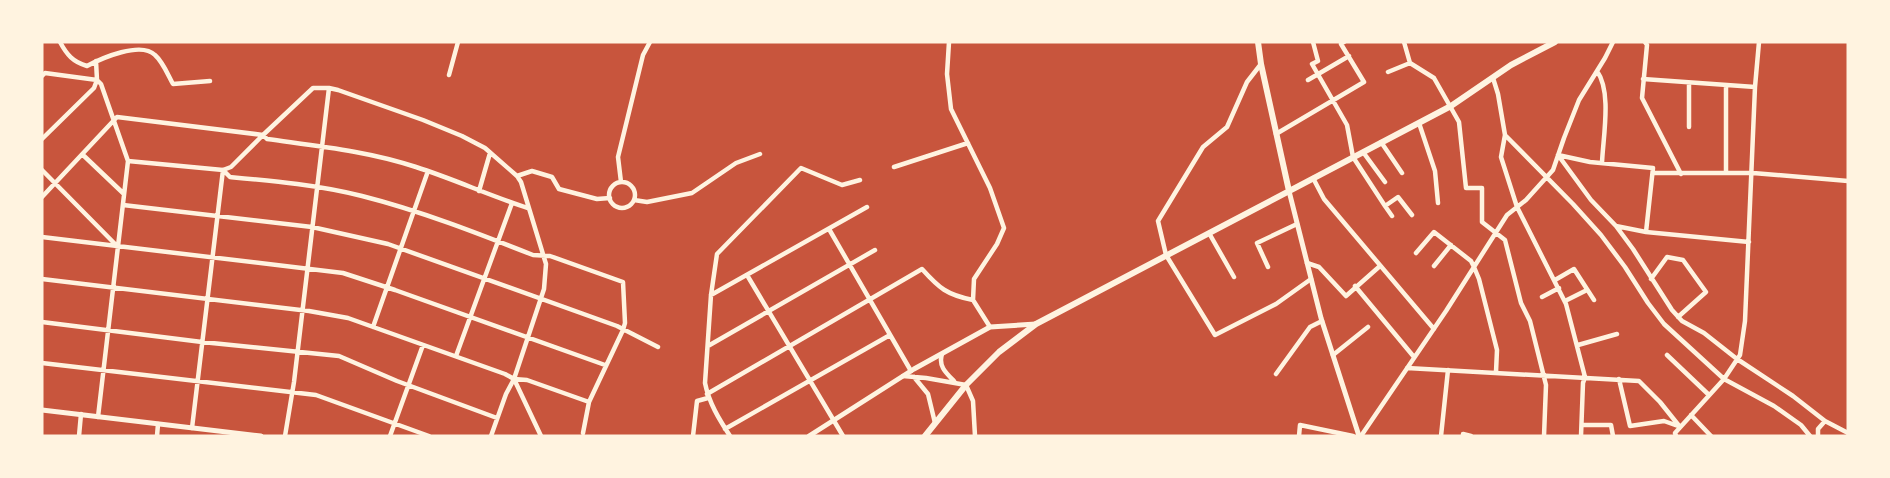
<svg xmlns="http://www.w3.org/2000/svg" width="1890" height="478" viewBox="0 0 1890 478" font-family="Roboto,sans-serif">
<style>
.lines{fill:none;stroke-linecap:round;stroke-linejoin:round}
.minor{stroke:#fff3e0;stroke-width:4.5}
.tertiary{stroke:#fff3e0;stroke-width:5}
.secondary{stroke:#fff3e0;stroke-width:6}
</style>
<rect width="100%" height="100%" fill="#c8553d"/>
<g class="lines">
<path class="minor" d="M60,42C67,55 73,62 87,66C102,58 141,41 155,55C163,62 168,75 173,84L210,81
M949,42L947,74L951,109L990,188L1004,228L997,244L974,279L973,300L990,327
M1313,42L1318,61L1312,64L1347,125L1353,157L1385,206L1398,197L1412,215
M1404,42L1410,63L1434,78L1459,122L1466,188H1482V222L1505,240L1521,303L1530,321L1546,385L1544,436
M1645,42L1647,45L1642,98L1681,174
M1261,64L1247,82L1227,127L1203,147L1158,221L1166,255L1215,335L1276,304L1311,279
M1597,71C1612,92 1603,137 1602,163
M1388,72L1410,63
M449,75L458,42
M42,76L45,73L97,80
M1493,78L1498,94L1505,135L1573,204L1601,235L1625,267L1648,303L1664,324L1724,379L1774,406L1801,425L1810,436
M1643,79L1755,87
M97,80L101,84L128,161L98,417
M1308,80L1349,56
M1419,123L1435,171L1438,203
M1689,127V83
M1276,134L1364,82L1341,44L1344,42
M1505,135L1501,157L1517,207L1566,304L1585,377L1583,383L1581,436
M42,139L94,88L97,80L96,61
M1381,142L1402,173
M1363,152L1385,182
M83,155L124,194
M1558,155L1591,200L1616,226L1633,249L1672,310L1682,321L1704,333L1737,359L1793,396L1825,421L1848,433
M1558,155L1590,162L1653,168L1646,232
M128,161L223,170L231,167L263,135L313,88H329L338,90L423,120L462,136L485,148L517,176L521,182L546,264L544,289L514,379L506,394L491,436
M894,167L968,143
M42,170L117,246
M223,170L230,177C274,181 319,185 362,196C421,211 477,233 533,255L550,256L623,282L625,323L623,330L589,402L583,433
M1653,173H1753L1848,181
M1726,173V85
M517,176L532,171L552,177L559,189L597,199L610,198
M1313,178L1324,199L1434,329
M621,182L618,157L643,55L650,42
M609 195a13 13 0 1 1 26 0a13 13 0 1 1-26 0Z
M479,191L490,153
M42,197L117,117L263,135L267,139C317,146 368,151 416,167C454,179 490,196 528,208
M634,200L647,202L692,193L736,163L760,154
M123,205L312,227L388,244L617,326L658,347
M1385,206L1392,216
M1616,226L1646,232L1749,242
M829,229L911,371
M1209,233L1234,277
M42,237L343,273L395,290L605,365
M1416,253L1434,232L1471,261L1474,267L1479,279L1497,350L1496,372
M1307,263L1319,267L1346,296L1380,266
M1434,266L1451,245
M1268,267L1257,243L1297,224
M747,275L843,436
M42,279L309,311L348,318L505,374L514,379L527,380L589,402
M1651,279L1667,257L1683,260L1706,292L1678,317
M1555,280L1574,269L1594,300
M1355,286L1414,357
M711,295L867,207
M1542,297L1559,288
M1565,301L1587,290
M42,322L202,342L339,356L397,381L497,418
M373,327L428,171
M1578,345L1617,334
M708,346L875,250
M942,354C938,366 946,373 954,381
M1333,355L1368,327
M1667,355L1709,395
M456,356L512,203
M42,363L316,395L429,436
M1407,368L1639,381L1660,402L1680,427
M1276,374L1310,327L1322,321
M903,376L926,378L966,385L973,401L975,436
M914,377L928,394L935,423
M514,379L541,436
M1619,379L1630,426L1664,421L1678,426
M707,394L922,269C939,288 947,295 973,300
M1691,415L1711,436
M1582,425H1611L1613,436
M192,428L223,170
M725,429L890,335
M79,436L81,414
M157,436L158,424
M285,436L294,382L329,88
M390,436L423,345
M693,436L697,401L708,398
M730,436C719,419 709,403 705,383L711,295L717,254L801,168L842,185L860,180
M1299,436L1300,425L1353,436
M1361,436L1446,311L1507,215L1526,200L1553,170L1564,138L1579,100L1605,58L1613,42
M1441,436L1448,370
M1463,436V434L1471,436
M1676,436L1675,433L1724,379L1740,355L1745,321L1755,87L1759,42
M1818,436V429L1825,421"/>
<path class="tertiary" d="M1289,191L1321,318L1359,436
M42,410L261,436
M809,436L914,369L990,327L1036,324"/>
<path class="secondary" d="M1258,42L1261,64L1289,191
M925,436L966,385L999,352L1036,324L1451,106L1511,65L1555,42"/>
</g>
<rect width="1890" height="478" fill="none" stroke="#fff3e0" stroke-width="87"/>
</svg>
